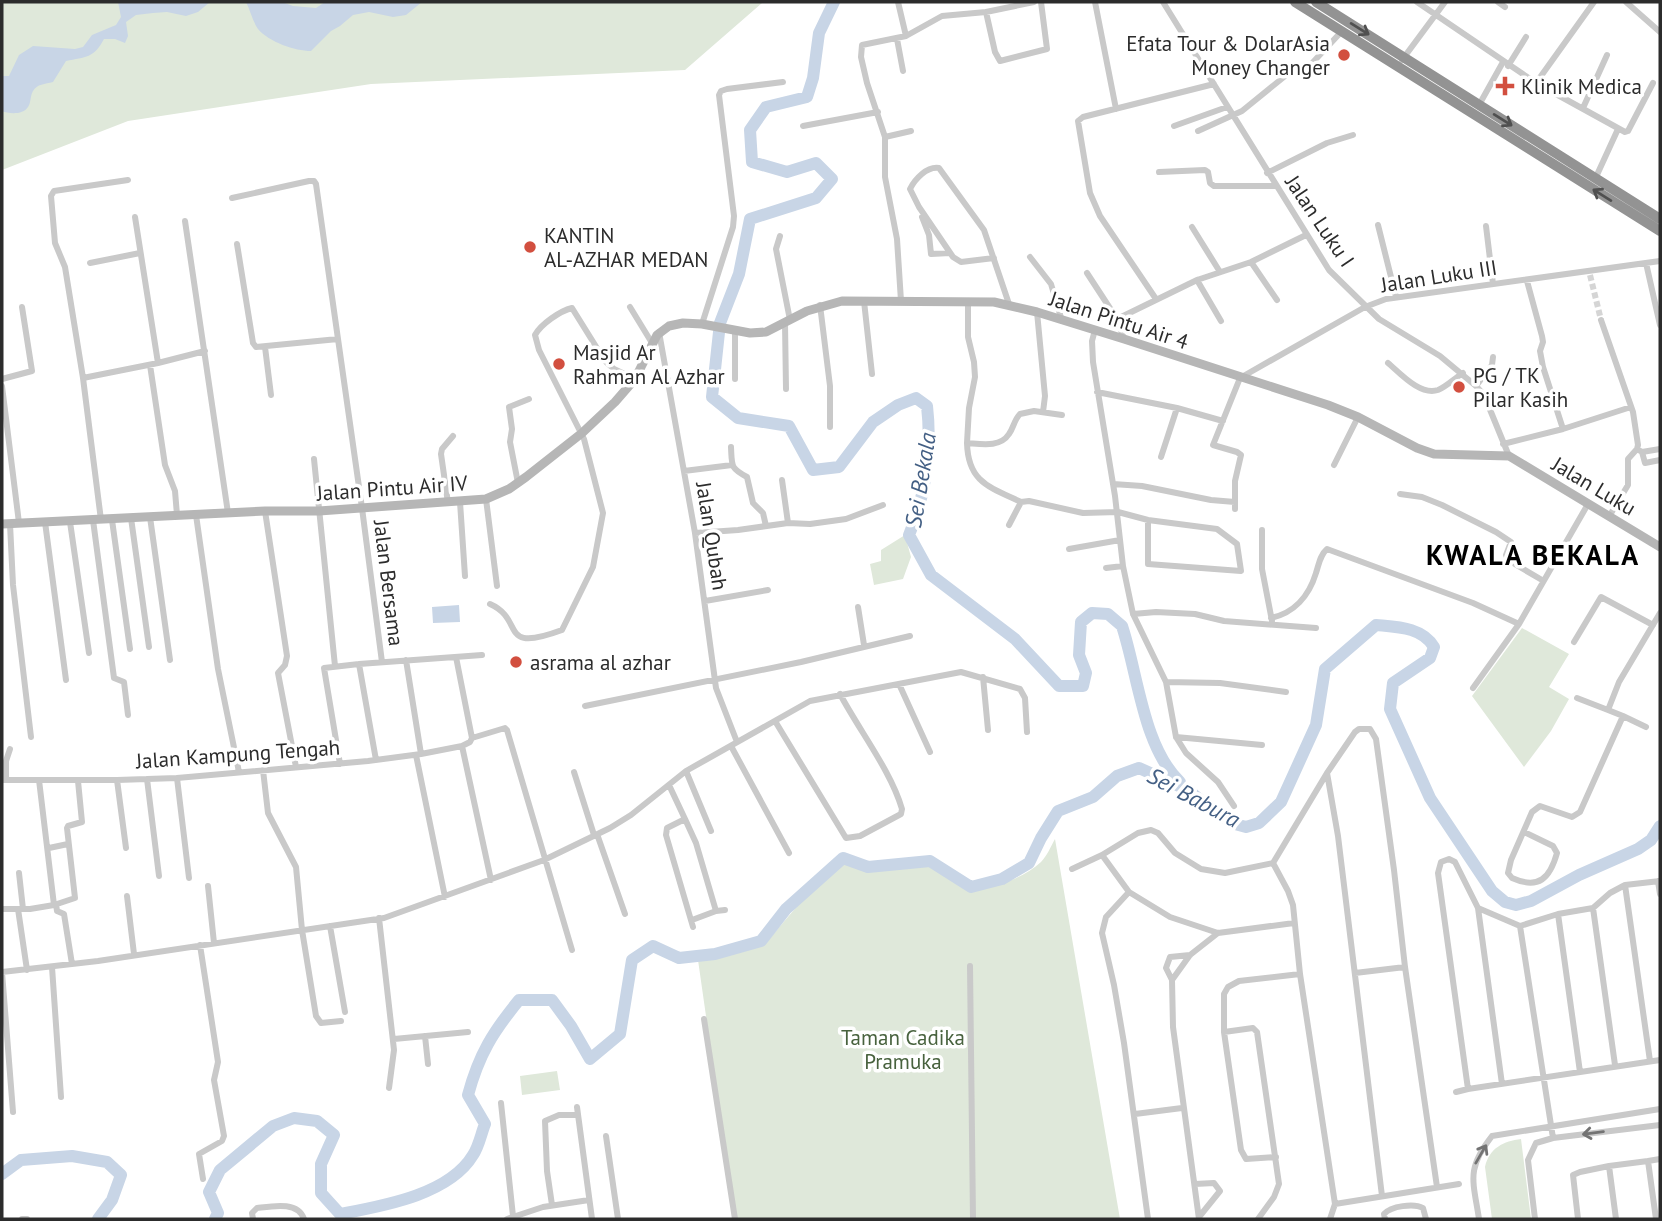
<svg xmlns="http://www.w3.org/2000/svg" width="1662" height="1221" viewBox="0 0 1662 1221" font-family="'PT Sans',sans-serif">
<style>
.green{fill:#dfe8da}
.water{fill:#c8d5e6}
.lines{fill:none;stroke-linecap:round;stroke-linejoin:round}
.river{stroke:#c8d5e6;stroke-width:12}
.street-tunnel{stroke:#d5d5d5;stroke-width:6;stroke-dasharray:6 3;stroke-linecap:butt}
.street{stroke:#c9c9c9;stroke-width:6}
.secondary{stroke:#b6b6b6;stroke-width:9}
.highway{stroke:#939393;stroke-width:10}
.oneway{stroke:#505050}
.oneway2{stroke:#737373}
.poi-dot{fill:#d24f3f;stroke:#fff;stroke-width:2.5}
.labels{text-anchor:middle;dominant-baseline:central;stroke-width:7;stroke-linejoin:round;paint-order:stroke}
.poi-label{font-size:21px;fill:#2c2c2c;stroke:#fff;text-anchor:start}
.street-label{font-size:21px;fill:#2c2c2c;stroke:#fff}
.park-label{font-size:21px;fill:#48623e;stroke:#fff}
.water-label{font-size:23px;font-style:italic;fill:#435f84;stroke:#fff}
.district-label{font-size:28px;font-weight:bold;letter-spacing:2px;fill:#000;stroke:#fff}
</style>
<rect width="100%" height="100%" fill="#fff"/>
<path class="green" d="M2,2H760L762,3L685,70L371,84L128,121L2,170Z
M905,535L911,557L903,579L874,585L870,564L881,561V550Z
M1522,628L1569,654L1549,687L1569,699L1551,731L1524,767L1472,696Z
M1055,839L1120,1219H735L698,960L764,945L799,904L844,863L869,871L930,866L970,892C994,886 1022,880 1041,862C1047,856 1051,846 1055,839Z
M557,1071L560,1090L522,1095L520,1076Z
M1521,1139L1531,1219H1492L1485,1167C1489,1148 1504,1141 1521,1139Z"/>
<path class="water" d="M118,2H210L198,12L186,16L167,12L153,13L136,15L126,22L128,36L125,43L115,39H104C94,58 86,57 66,61L53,82C45,84 37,84 33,91C30,96 31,103 28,107C23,115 9,114 2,111V76H9L19,55L33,46L75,49L83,47L92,35L116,25L121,17Z
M246,2H282L293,6L316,8L325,2H422L406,15L393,17L369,12L353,15L340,26L331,31L311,51C295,51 269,42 258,29C253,22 250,10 246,2Z
M459,605L460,622L433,623L432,607Z"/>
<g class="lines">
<path class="river" d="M834,2L819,33L813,78L807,97L766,107L750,130L752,162L787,172L816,163L832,179L816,198L750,219L739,274L720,323L712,397L738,418L789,426L813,470L839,467L873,422L898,405L916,398L927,406C932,449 926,495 909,535L931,575L1015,639L1059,686H1083L1086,673L1079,655L1081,622L1092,613L1108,614L1122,626C1138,674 1143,747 1180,782
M2,1174L21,1160L72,1156L107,1162L121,1175L112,1200L98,1219
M215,1219L218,1213L209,1192L220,1170L273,1126L294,1118L317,1121L334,1135L321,1164V1193L340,1214C382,1206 449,1195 473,1155C479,1146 481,1134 485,1124L468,1095C479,1054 493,1032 519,1000H552L571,1026L590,1059L620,1034L632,960L653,946L679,958L715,954L761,941L786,909L843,858L868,867L930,861L971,887L1002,879L1029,863L1041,838L1058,811L1093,797L1117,776L1139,768L1188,790L1211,809L1235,824L1246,827L1259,823L1281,802L1316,725L1325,669L1376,625C1397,627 1422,627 1434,647L1430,658L1393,683L1390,709L1430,798L1492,891L1505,902L1516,905L1531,901L1579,875L1638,849L1651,840L1660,826"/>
<path class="street-tunnel" d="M1590,275L1601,320"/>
<path class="street" d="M898,2L906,36
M1095,2L1116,109
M1163,2L1329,270L1379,319L1440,356L1476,386L1484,395L1509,456
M1417,2L1536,83L1625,132L1628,131L1653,83
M1498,2L1505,7
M1626,2L1660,32
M986,12L995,52L1000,61L1047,49L1041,2
M897,39L903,71
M1402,60L1445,2
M1508,66L1526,37
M1536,83L1594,2
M1479,105L1503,62
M1583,108L1607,55
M803,126L878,112
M1174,126L1227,107
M1198,131L1242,111L1290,72L1302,74L1342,31
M885,137L911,131
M1159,172L1205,170L1208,172L1210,183L1214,186H1276
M1267,173L1327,143L1353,135
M1596,177L1618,129
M232,198L309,181H314L316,184L362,508L382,662
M922,217L929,235L931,254L950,253
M185,221L228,513
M1378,225L1396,297
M1486,226L1493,284
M1192,227L1220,272
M780,236L776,249L790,320
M237,244L253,343L256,347L338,339
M1030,257L1051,284L1062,321
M994,258L961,262L953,257L919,207L910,189C915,179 927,166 939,168L984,230L1010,307
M1251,262L1277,300
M90,263L140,253
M1646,263L1660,325
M1087,273L1117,319
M1197,280L1221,321
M1527,281L1542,336L1543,342L1540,351L1543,367L1563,429
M1156,299L1100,216L1090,193L1078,121L1083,117L1214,84
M864,301L872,374
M901,301L897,239L885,177V137L867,83L861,57L862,45L906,36L942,16L986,12L1034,2
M820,305L830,386V427
M630,307L652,343
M1037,312L1045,396L1043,412
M1601,320L1633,412L1638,445L1637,449L1628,459V485L1610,515
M785,323L786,389
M702,324L733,227L734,216L719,95L721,91L727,89L783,82
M1095,330L1092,341L1093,362L1115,496L1123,566L1133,614L1166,682L1176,737L1186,753L1218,782L1234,806
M735,331V379
M659,332L695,533L716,688L737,742
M1124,339L1117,319L1197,280L1251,262L1306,235
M265,347L271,395
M158,363L205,351
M1388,363C1400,373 1420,396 1438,390C1446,387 1455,378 1463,373
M150,365L165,465L175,491L177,515
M83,378L158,363L135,217
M2,379L32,371L22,307
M2,386L19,523
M1476,386L1492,365L1493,357
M1097,392L1177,408L1223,421
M967,443L969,408L975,377L974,362L968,337V301
M1503,444L1563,429L1631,407
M731,447C732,466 730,468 747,477L753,503L763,513L766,526
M1637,449L1642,452L1645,463L1660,460
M1642,452L1660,449
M1161,457L1177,408
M314,459L335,666
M1334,465L1358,417
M684,471L732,465
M782,480L788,523
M518,483L510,442L512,429L509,407L529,399
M1113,484L1142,486L1211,500L1235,502V509
M1400,494L1422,497L1442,505L1496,532L1511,542L1506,555L1508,560L1542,580
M486,499L497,586
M460,502L465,576
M1021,502C989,487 968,482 967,443C981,444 1000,448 1009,434C1014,427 1014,420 1020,414L1034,411L1062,415
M1235,502V481L1241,455L1237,452L1213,445L1240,378L1365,307L1386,299L1660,261
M448,503L441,454L442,449L453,436
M265,511L287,656L285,665L278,673L296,767
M196,515L218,669L239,772
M150,517L170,660
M131,518L149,647
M93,520L114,678L124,682L128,715
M101,520L83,378L65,267L55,243L51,196L54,191L128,180
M112,520L130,649
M45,522L66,680
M70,522L89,653
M10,524L13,585L31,737
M1009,525L1021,502L1029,501L1083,513L1118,512L1148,520L1217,529L1237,544L1241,571L1148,564V520
M1262,530V569L1272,621
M695,533L738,530L788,523L810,524L846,519L883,505
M1069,549L1120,540
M1106,568L1123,566
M705,601L768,590
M490,604C526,620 497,654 562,630L593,567L603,513L584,439L539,350L535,335C541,324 560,311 572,308L605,361L614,369L635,379
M858,607L864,645
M1133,614L1156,612L1195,614L1224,621L1316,628
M1271,618C1294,613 1309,596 1316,573C1319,564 1320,555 1327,549L1473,603L1519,624
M1574,642L1601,597L1653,625
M456,657L472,738
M406,660L421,754
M359,664L376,760
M983,677L988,730
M1166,682L1220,683L1286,692
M899,684L930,752
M1473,688L1519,624L1588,504
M1577,698L1608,710
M585,706L801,662L910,636
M1623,716L1646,727
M775,721L846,838L860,836L901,814L902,809C891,771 859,730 840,694
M1176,737L1262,745
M472,738L505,728L507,730L572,950
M462,746L491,880
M731,746L789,853
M416,755L445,897
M340,764L324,668L359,664L482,655
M263,770L268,813L296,867L302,930L316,1016L321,1023L341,1021
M686,771L711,831
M574,772L594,835
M1327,773L1338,836L1382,1196
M177,778L189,878
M147,779L159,876
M2,780H117L177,778L368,761L421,754L462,746L470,742L472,738
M6,780V761L10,749
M117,780L126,848
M669,785L685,819L667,828L666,835L693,927
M685,819L696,843L716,911L725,910
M1524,832L1553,846L1557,853C1550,878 1539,890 1512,878L1508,873L1511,860L1532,812L1540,806L1572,817L1580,812L1623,716L1608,710L1619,682L1660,613
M597,834L625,914
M49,848L68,844
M1102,855L1129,892L1170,917L1218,933L1294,923
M1273,863L1288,891L1293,905L1300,974L1335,1204L1330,1219
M1072,869L1102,855L1138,833L1151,830L1158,833L1175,853L1201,869L1225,873L1273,863L1327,773L1355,732L1359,729H1370L1376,739L1394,870L1405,967L1437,1187
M19,873L23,909
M1658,881L1660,894
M1625,885L1650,1061
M208,886L214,943
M1129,892L1106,917L1102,933L1114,985L1124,1043L1148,1219
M127,896L134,954
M56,904L57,911L64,914L72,964
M54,905L75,898L67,828L68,826L82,822L78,781
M1478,908L1502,1084
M1593,908L1615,1065
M2,909H30L54,905L39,780
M18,909L27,970
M1558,914L1580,1072
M379,918L394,1050L389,1088
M692,920L716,911
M330,926L345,1012
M1520,926L1478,908L1455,862L1449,859L1441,862L1438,873L1468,1089L1660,1060
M200,945L218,1062L214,1080L224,1136L222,1141L199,1154L203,1179
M970,966L973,1219
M52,967L61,1097
M2,972L98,961L384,918L544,860L610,828L631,815L686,771L810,701L961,672L1020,689L1025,698L1027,732
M2,972L13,1112
M1355,973L1405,967
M1172,980L1166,968L1170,957L1190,955
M704,1019L735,1219
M1224,1032L1253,1028L1257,1032L1279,1184L1274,1197L1258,1219
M425,1036L428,1064
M394,1039L468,1032
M1456,1092L1468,1089
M501,1103L513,1216
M577,1107L592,1219
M1135,1114L1182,1108
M606,1136L618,1219
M1553,1138L1520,926L1558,914L1593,908L1610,893L1625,885L1660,881
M1276,1157L1246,1159L1241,1150L1224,1032V994L1228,987L1239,981L1300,974
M1609,1166L1648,1161
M1195,1184L1214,1183L1220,1191L1199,1217
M1335,1204L1459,1184
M552,1205L547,1171L545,1121L559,1115H577
M22,1219H27
M253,1219L252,1213L257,1208C273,1206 298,1201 304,1219
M507,1219L543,1207L589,1200
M1199,1219L1173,1027L1172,980L1190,955L1218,933
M1385,1219L1384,1214C1391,1206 1414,1203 1423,1208L1426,1219
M1479,1219C1473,1180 1466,1169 1492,1136L1660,1109
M1535,1219L1528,1160L1536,1143L1553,1138L1660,1125
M1578,1219L1573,1175L1580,1172L1609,1166L1616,1219
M1656,1219L1648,1161L1660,1159"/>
<path class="secondary" d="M2,524L265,511H319L486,499L509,489L526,477L582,433L615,402L635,379L657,335L669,326L683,323L702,324L750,333L766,332L807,311L842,301L994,302L1037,312L1124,339L1328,405L1358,417L1417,448L1434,454L1509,456L1660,547"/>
<path class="highway" d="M1295,2L1660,231
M1316,2L1660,219"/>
</g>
<defs><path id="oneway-shaft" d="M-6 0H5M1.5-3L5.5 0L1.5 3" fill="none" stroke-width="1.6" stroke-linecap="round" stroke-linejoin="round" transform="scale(1.75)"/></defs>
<g class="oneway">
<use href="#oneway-shaft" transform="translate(1360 29) rotate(32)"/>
<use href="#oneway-shaft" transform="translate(1503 120) rotate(32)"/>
<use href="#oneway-shaft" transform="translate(1602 195) rotate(-148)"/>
</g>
<g class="oneway2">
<use href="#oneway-shaft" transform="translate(1593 1133) rotate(173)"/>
<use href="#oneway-shaft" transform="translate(1481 1154) rotate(-60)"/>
</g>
<g class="poi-dot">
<circle cx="1344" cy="55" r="7"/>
<path d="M1501.5 75.5h7v7h7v7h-7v7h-7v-7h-7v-7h7z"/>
<circle cx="530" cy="247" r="7"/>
<circle cx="559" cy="364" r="7"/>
<circle cx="1459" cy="387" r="7"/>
<circle cx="516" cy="662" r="7"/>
</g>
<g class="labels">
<g class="poi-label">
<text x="1330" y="43" text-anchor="end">Efata Tour &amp; DolarAsia<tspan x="1330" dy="24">Money Changer</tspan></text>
<text x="1521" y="86">Klinik Medica</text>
<text x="544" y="235">KANTIN<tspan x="544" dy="24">AL-AZHAR MEDAN</tspan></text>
<text x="573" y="352">Masjid Ar<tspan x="573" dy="24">Rahman Al Azhar</tspan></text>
<text x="1473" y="375">PG / TK<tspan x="1473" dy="24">Pilar Kasih</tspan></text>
<text x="530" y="662">asrama al azhar</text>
</g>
<g class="street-label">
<text transform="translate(1320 221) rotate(56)">Jalan Luku I</text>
<text transform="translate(1439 276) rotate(-9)">Jalan Luku III</text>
<text transform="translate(1119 320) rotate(18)">Jalan Pintu Air 4</text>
<text transform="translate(1594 486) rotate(31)">Jalan Luku</text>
<text transform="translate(392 488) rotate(-4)">Jalan Pintu Air IV</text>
<text transform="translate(712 536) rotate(81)">Jalan Qubah</text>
<text transform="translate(389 583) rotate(83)">Jalan Bersama</text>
<text transform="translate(238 754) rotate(-4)">Jalan Kampung Tengah</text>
</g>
<g class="park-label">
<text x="903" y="1037">Taman Cadika<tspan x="903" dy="24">Pramuka</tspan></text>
</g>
<g class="water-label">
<text transform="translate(920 480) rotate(-81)">Sei Bekala</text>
<text transform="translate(1194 797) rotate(28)">Sei Babura</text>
</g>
<g class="district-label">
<text x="1533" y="554">KWALA BEKALA</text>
</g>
</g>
<rect width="1662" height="1221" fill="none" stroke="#2c2c2c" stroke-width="7"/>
</svg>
